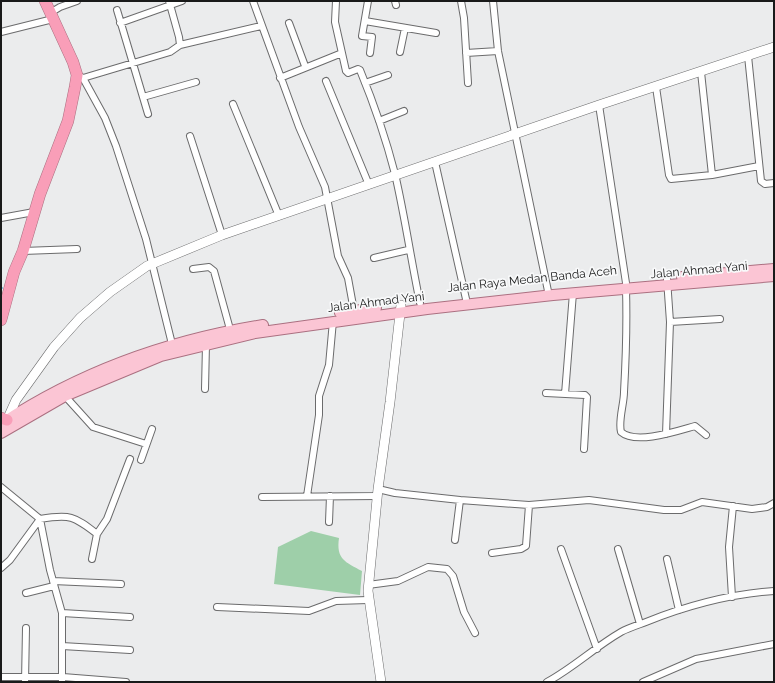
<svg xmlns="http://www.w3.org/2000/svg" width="775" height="683" viewBox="0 0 775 683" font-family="Raleway,sans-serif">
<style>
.green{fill:#9ecfa9}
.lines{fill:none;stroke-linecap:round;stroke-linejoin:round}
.stream{stroke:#6ebdd9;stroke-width:2}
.street-casing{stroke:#6b6b6c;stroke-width:8}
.secondary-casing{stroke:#6b6b6c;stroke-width:10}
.primary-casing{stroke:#ab7081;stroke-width:12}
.highway-casing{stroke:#ab7081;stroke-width:12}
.street{stroke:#fff;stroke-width:6}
.secondary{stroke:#fff;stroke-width:9}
.primary{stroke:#fbc5d4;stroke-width:10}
.highway{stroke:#f99eb8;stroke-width:11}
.labels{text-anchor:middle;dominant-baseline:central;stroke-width:3.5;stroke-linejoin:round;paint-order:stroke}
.street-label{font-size:12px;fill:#191a1a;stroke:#f8f9fa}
</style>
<rect width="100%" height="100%" fill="#ebeced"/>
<path class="green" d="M311,531L339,538C336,559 345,562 362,571L360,595L274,584L278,547Z"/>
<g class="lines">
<path class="stream" d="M1,288H2"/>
<defs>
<path id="street" d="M253,1L299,127L325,187L338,256L348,278L354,311
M336,1L335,22L346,71L348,73L358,69L360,70C374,104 386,139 395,174C405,217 411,260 420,303
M368,1L362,36L372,37L370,53
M395,1L396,5
M461,1L464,18L468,83
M493,1L498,51L548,291
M117,10L148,114
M50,13L60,7L77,1
M365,21L436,33
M120,23L182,1
M289,23L305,66
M1,32L53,19
M180,45L261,26
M400,52L405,28
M466,53L498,51
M748,56L761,181L765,184L774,183
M701,72L712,175
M77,75L83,78L105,118L116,146L146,239L172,344
M83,78L170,52L180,45L179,37L169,1
M280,78L342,53
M326,81L369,185
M365,83L388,75
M656,87L669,175L671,179L712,175L759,166
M143,97L196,82
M233,104L279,216
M599,105L626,283
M379,121L404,111
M190,136L222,235
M435,162L466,299
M1,218L34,212
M23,251L77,249
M374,258L408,250
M193,269L209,267L214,271L231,333
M626,289C627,323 626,357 624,392C624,404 618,421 621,432C636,445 677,431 695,426L706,435
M670,322L720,319
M205,389L206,344
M546,393L585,395L587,397L584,449
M565,394L573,293
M65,396L93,427L146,444
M666,434L670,322L667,279
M141,460L152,429
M1,487L40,519L50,570L62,613V682
M378,489L395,493L460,500L529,505L589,500L664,510H681L702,502L752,509L767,507L774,503
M307,496L319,415V396L329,365L333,321
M262,497L378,496
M329,522L330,496
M455,540L460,500
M561,549L597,649
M618,549L640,624
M492,553L521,549L526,546L529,505
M92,559L97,534L107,519L130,459
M667,559L679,610
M1,568L10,560L40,519C70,514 74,516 97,534
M53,581L121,584
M368,585L398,581L428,567L447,569L453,576L464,612L475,633
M26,593L54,586
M732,597L729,547L733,506
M217,607L309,611L336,601L368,600
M62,613L130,617
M62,646L130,650
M1,677H63L126,682
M25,682L26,628
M547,682C573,668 595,647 621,632C628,628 638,625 646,622C686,606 731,594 774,591
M643,682L696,659L774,644"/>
<path id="secondary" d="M7,420L16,400L54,347L80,318L110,292L147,266L222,235L599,105L774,47
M381,682L368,591L378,489L390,402L401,305"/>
<path id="primary" d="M682,277L774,269
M340,313L376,308
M1,424C81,371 169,340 263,325
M1,433L65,396L161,356L255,333L427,309L553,295L774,276"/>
<path id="highway" d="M1,320L14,272L23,251L40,194L68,121L75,87L77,75L73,62L45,1
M1,418L7,420"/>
</defs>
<use href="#street" class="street-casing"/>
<use href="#secondary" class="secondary-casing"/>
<use href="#primary" class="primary-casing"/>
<use href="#highway" class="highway-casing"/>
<use href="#street" class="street"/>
<use href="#secondary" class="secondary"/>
<use href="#primary" class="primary"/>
<use href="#highway" class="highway"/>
</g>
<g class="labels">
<g class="street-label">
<text transform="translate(699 270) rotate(-5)">Jalan Ahmad Yani</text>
<text transform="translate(532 279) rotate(-6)">Jalan Raya Medan Banda Aceh</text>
<text transform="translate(376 302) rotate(-7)">Jalan Ahmad Yani</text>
</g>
</g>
<rect width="775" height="683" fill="none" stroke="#191a1a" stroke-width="4"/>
</svg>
